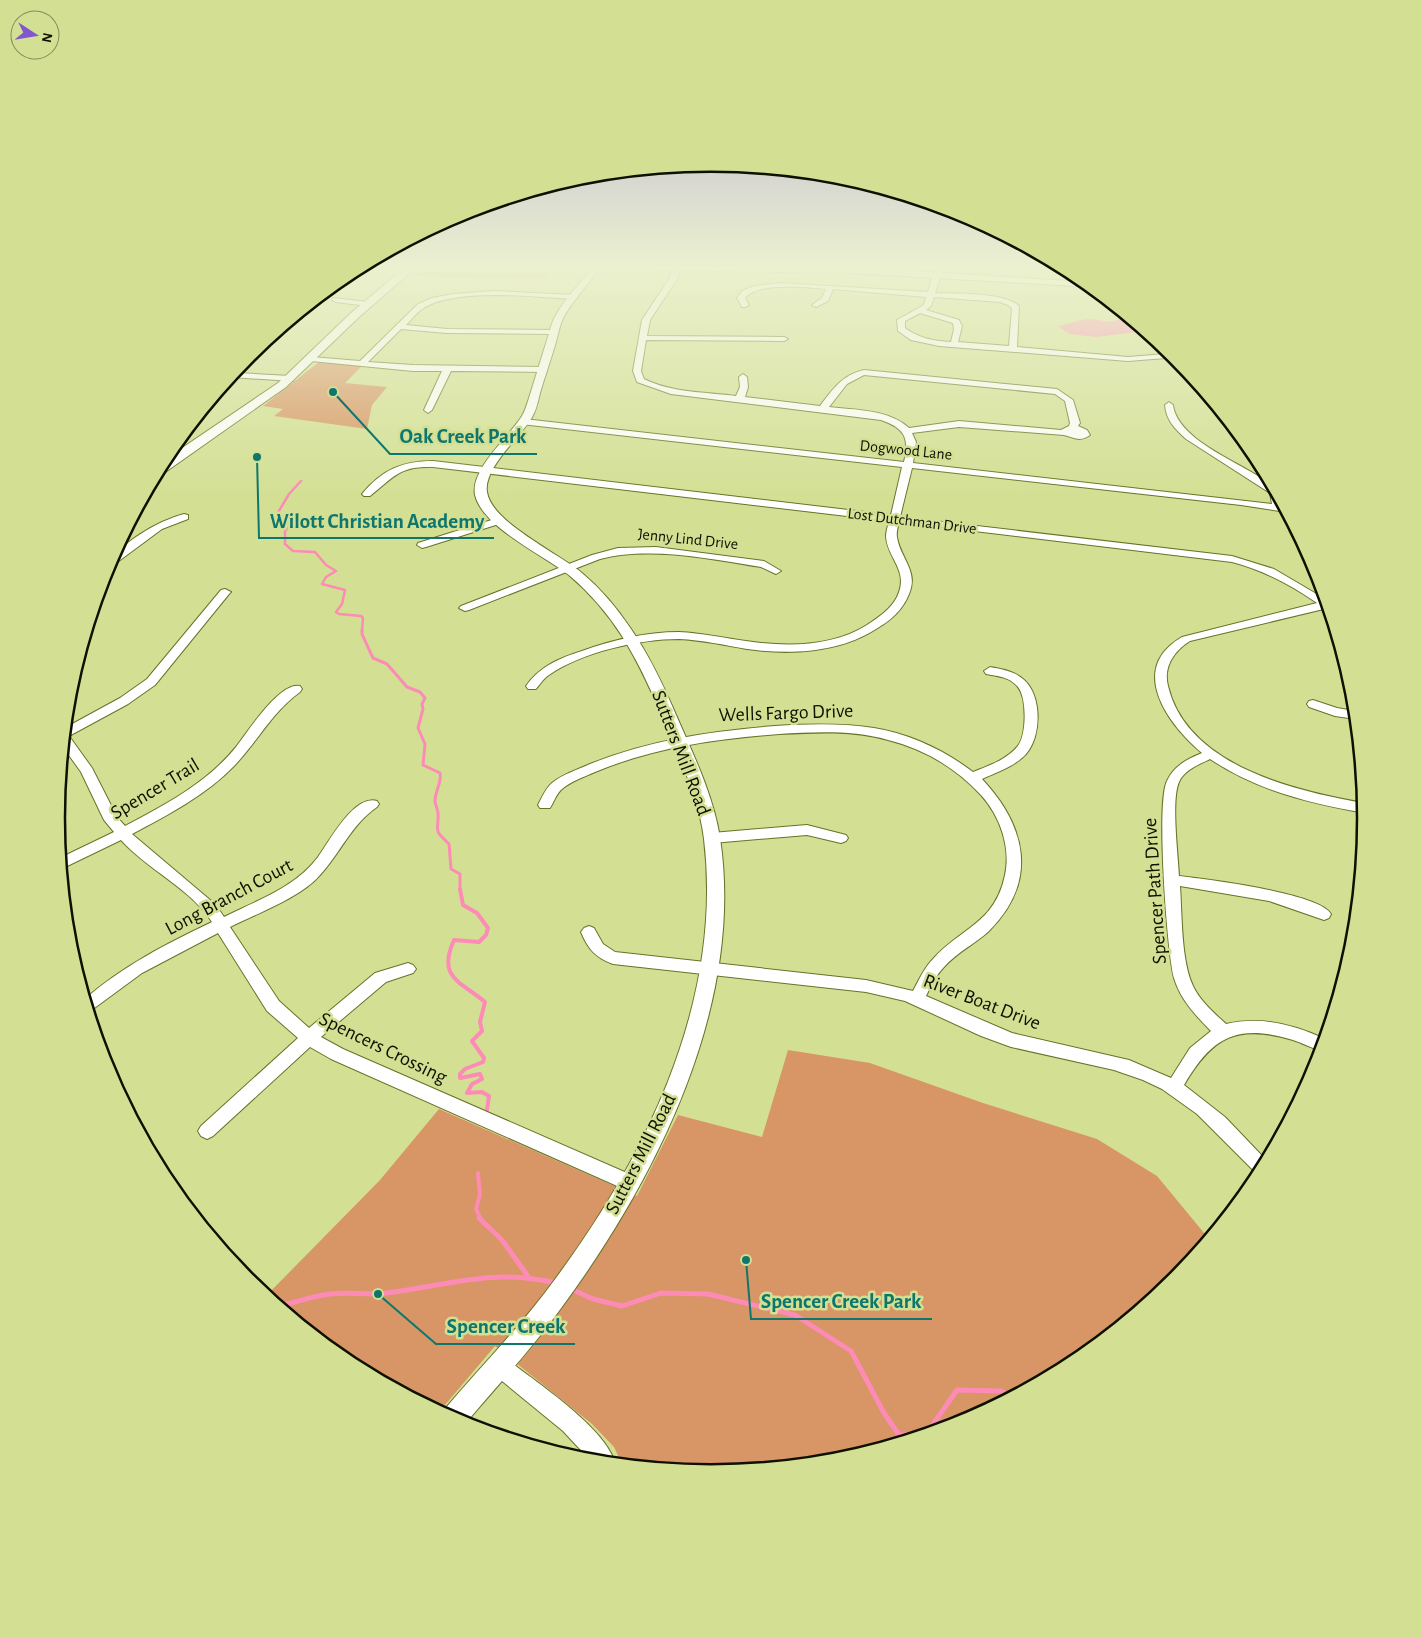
<svg xmlns="http://www.w3.org/2000/svg" width="1422" height="1637" viewBox="0 0 1422 1637" font-family="'Alegreya Sans',sans-serif">
<style>
.green{fill:#d89565}
.water{fill:#fc8bb6}
.lines{fill:none;stroke-linecap:round;stroke-linejoin:round}
.stream-far3{stroke:#fc8bb6;stroke-width:2.5}
.stream-far2{stroke:#fc8bb6;stroke-width:3}
.stream-far1{stroke:#fc8bb6;stroke-width:4}
.stream{stroke:#fc8bb6;stroke-width:5}
.minor-casing{stroke:#687227;stroke-width:2}
.tertiary-casing{stroke:#687227;stroke-width:2}
.secondary-casing{stroke:#687227;stroke-width:2}
.minor{fill:#fff;fill-rule:evenodd}
.tertiary{fill:#fff;fill-rule:evenodd}
.secondary{fill:#fff;fill-rule:evenodd}
.labels{text-anchor:middle;dominant-baseline:central;stroke-width:5;stroke-linejoin:round;paint-order:stroke}
.far-street-label{font-size:16px;fill:#0e1100;stroke:#d3e094}
.street-label{font-size:20px;fill:#0e1100;stroke:#d3e094}
.rim{fill:none;stroke:#0e1100;stroke-width:2.5}
.leader{fill:none;stroke:#0f766e;stroke-width:2}
.callout-dot{fill:#0f766e;stroke:#d3e094;stroke-width:2}
.callout-label{font-size:21px;text-anchor:middle;font-weight:bold;fill:#0f766e;stroke:#d3e094;stroke-width:5;stroke-linejoin:round;paint-order:stroke}
</style>
<rect width="100%" height="100%" fill="#d3e094"/>
<path class="green" d="M430,268L550,270L547,279L413,276L421,270Z
M319,362L362,366L345,383L387,387L372,405L367,429L274,416L283,409L263,406Z
M788,1050L870,1063L983,1103L1097,1139L1157,1176L1209,1239L1174,1282L1075,1363L961,1424L838,1461L711,1473L622,1464L614,1447L592,1424L495,1346L439,1412L347,1363L266,1296L380,1180L439,1109L637,1196L678,1115L762,1137Z"/>
<path class="water" d="M1123,313L1145,331L1096,337L1070,334L1057,326C1068,325 1079,319 1089,319C1100,319 1108,325 1120,319Z"/>
<g class="lines">
<path class="stream-far3" d="M301,481L289,494L276,516L290,525L285,531V544L293,551L315,552L326,565L336,571L326,577L322,584L345,590L342,604L336,612L339,614L361,616L363,618L362,631"/>
<path class="stream-far2" d="M362,630V634L373,658L387,664L407,687L420,692L425,698L422,704L423,709L418,728L425,744L423,765L440,773C442,783 435,791 435,801C435,805 438,809 438,813C439,833 432,828 449,844L451,869L460,874V890"/>
<path class="stream-far1" d="M460,889L463,905L477,913L488,928L486,935L479,942L454,940C437,978 460,981 485,1002L480,1022L482,1031L472,1041L484,1058L483,1062L465,1069L460,1074V1078L480,1074L482,1079L472,1084L467,1093L482,1092L489,1096L487,1110
M478,1173L480,1195L476,1209L481,1220"/>
<path class="stream" d="M479,1218L502,1240L527,1275
M571,1289L593,1299L622,1306L661,1293L708,1294L795,1315L851,1351L884,1413L899,1435L927,1433L957,1390L1001,1391L1011,1397
M278,1306C295,1303 312,1296 330,1294C349,1292 368,1295 387,1293C450,1285 490,1268 556,1283"/>
<defs>
<path id="minor" d="M673,265H681L677,279L650,320L647,336L784,337L788,339L784,341L646,340L641,371L644,379C672,393 706,392 736,396L740,387L739,377L743,374L747,377L748,387L745,397L820,406C833,389 842,375 864,370L1057,389L1073,400L1080,423L1078,426L1087,430L1090,435C1081,442 1074,438 1064,435L959,427L912,433L916,442L913,463L1272,504L1270,493L1186,439C1175,429 1166,420 1165,405L1169,402L1173,405C1178,442 1244,463 1271,485C1277,491 1282,504 1286,512L1241,505L912,468L900,517L1232,556L1274,569L1325,599L1328,608L1190,641C1174,651 1163,667 1168,686C1187,766 1295,791 1364,803L1365,813C1310,803 1258,791 1210,759C1200,764 1184,770 1179,782C1171,800 1178,854 1179,876C1205,879 1320,893 1331,914L1329,918L1324,920L1269,901L1180,886C1182,914 1181,961 1193,986C1200,1001 1214,1013 1226,1024C1260,1016 1293,1024 1325,1039L1321,1051C1312,1048 1302,1043 1293,1040C1237,1023 1212,1037 1184,1085L1225,1117L1267,1161L1259,1176L1197,1114L1162,1089L1143,1080L1114,1070L1011,1047L981,1036L905,1001L866,992L613,964C596,958 588,949 581,932L584,928L589,926L594,928L603,944L615,952L866,980L913,991C919,980 924,968 933,959C960,928 995,924 1005,875C1011,847 1000,816 981,795C956,768 924,749 888,740C853,730 815,732 779,734C716,739 655,747 595,772C584,777 571,781 562,789C556,794 554,802 550,808H540L538,805C542,797 546,788 552,783C563,774 577,770 590,764C649,740 712,731 775,726C808,724 841,723 874,728C910,734 944,750 973,772C988,766 1006,760 1017,747C1027,736 1027,698 1018,687C1010,677 997,676 986,674L984,671L990,667C1001,669 1014,671 1023,679C1042,694 1042,736 1026,754C1014,767 997,772 982,779C1026,826 1039,881 989,931C975,944 957,952 944,967C936,975 931,986 926,996L1012,1033L1129,1060L1171,1078L1190,1048L1211,1031C1196,1016 1180,999 1174,978C1167,952 1156,802 1167,781C1174,766 1187,759 1202,753C1168,724 1127,669 1182,637L1317,603C1291,585 1263,570 1232,562L899,522C898,527 896,532 897,537C900,558 919,571 909,594C903,610 890,621 876,629C839,653 789,655 747,649C724,645 702,640 679,639C640,639 582,652 549,675C544,678 540,684 536,689H528L526,686C540,666 560,658 582,651C612,640 646,632 679,632C701,633 724,638 746,641C786,647 832,647 867,625C879,617 891,609 897,597C910,570 887,559 886,536C886,531 888,526 889,521L433,467C399,466 395,476 370,496H364L362,494C382,470 402,461 433,461L891,515L902,467L521,424L519,422L524,419L904,462C910,437 904,428 881,420L671,394L637,382L633,371L642,320L669,279ZM864,375L1055,394L1065,401L1070,423L1069,426L1061,430L959,421L909,428C889,409 854,410 829,407L847,384Z
M939,265H946L941,274L935,293C956,294 1004,292 1019,306L1017,347L1128,357L1166,354L1170,356L1166,358L1128,361L939,346L911,340L898,331L897,320L924,305L926,297L833,289L828,301L816,307L812,305L822,298L826,289C807,287 757,282 745,298L749,305L745,307H742L737,298L742,291L754,286L781,283L928,292L933,274ZM934,297L1000,302L1008,305L1012,308L1009,346L958,342L962,326L959,320L926,310L931,306ZM920,313L953,323L954,329L951,342C933,341 919,338 905,328V321Z
M495,291L574,295L578,297L574,299C534,297 461,288 425,307C418,311 412,319 406,325L447,329L554,330L558,332L554,334L447,333L401,329L368,362L413,365L543,367L546,368V372L451,371L432,410L428,413L424,410L442,371H413L311,361L307,359L311,357L360,361L418,304L432,298L453,294Z
M333,298L368,302L372,304L368,306L336,302L332,300Z
M265,341L267,343L264,350L239,373L290,376L293,377V381L230,377L248,356Z
M184,514L188,515V519L162,529L112,566L107,567C119,543 158,521 184,514Z
M498,518L503,521L502,523L426,547L422,548L417,545L418,543Z
M656,547L764,561L781,571L776,574L761,567C711,559 649,546 600,559L469,610L465,611L459,608L461,606L592,555L618,548Z
M225,589L231,592L229,594L155,685L128,704L69,736L92,768L117,817L125,826C165,805 207,783 236,747C247,733 280,681 300,686L302,689L300,692C272,712 258,741 234,766C206,795 168,815 132,834L216,905L224,917C256,901 296,887 318,857C329,842 354,794 377,801L379,804L377,807C351,825 341,852 320,875C300,898 258,913 230,927L279,1001L309,1028L375,973L408,963L413,965L416,969L413,973L386,982L321,1037L343,1049L636,1177L639,1183L636,1189L630,1191L624,1189L331,1059L310,1047L213,1136L207,1139L201,1136L198,1131L201,1126L298,1038L267,1011L218,933L142,973L89,1012L85,999C123,966 166,944 212,922C190,888 148,870 121,840L61,869L60,858L114,832L104,820L81,772L63,747L65,728L120,698L147,679L221,590Z
M1313,700L1337,708L1355,711L1356,719L1335,716L1309,707L1307,704L1309,701Z
M807,825L846,835L848,838L846,841L841,843L807,835L712,843L707,841L705,838L707,835L712,833Z
M498,1355L505,1358C533,1380 608,1429 615,1464L591,1461L563,1431L491,1372L488,1365L491,1358Z"/>
<path id="tertiary" d="M590,265H598L596,273C586,287 573,301 564,316C560,324 558,334 556,342C551,359 545,376 540,393C538,402 536,411 531,419C520,437 483,469 487,492C491,522 558,553 582,573C601,589 617,608 631,629C651,658 666,691 680,724C696,760 714,799 720,838C745,1005 656,1180 559,1311C530,1351 496,1387 464,1425L443,1414L444,1410C477,1371 513,1334 544,1294C642,1166 724,1005 704,839C700,805 685,770 671,738C657,703 642,668 622,636C608,614 590,593 570,576C544,555 483,528 475,495C470,469 510,436 522,416C525,411 527,404 529,398C535,379 541,359 547,340C550,332 551,323 556,315C564,300 577,287 588,273Z"/>
<path id="secondary" d="M408,265H419L359,317L286,387L164,473H157L163,461L278,383L351,313Z
M517,265L852,267L1084,282L1091,287L852,273L522,268Z"/>
</defs>
<use href="#minor" class="minor-casing"/>
<use href="#tertiary" class="tertiary-casing"/>
<use href="#secondary" class="secondary-casing"/>
<use href="#minor" class="minor"/>
<use href="#tertiary" class="tertiary"/>
<use href="#secondary" class="secondary"/>
</g>
<linearGradient id="sky" x2="0" y2="1"><stop stop-color="#b0a4d4"/><stop offset="0.54" stop-color="#ebf1cf"/><stop offset="1" stop-color="#ebf1cf" stop-opacity="0"/></linearGradient>
<rect width="1422" height="494" fill="url(#sky)"/>
<g class="labels">
<g class="far-street-label">
<text transform="translate(906 450) rotate(6)">Dogwood Lane</text>
<text transform="translate(912 521) rotate(7)">Lost Dutchman Drive</text>
<text transform="translate(688 539) rotate(6)">Jenny Lind Drive</text>
</g>
<g class="street-label">
<text transform="translate(786 713) rotate(-2)">Wells Fargo Drive</text>
<text transform="translate(681 753) rotate(69)">Sutters Mill Road</text>
<text transform="translate(155 789) rotate(-31)">Spencer Trail</text>
<text transform="translate(1155 891) rotate(-94)">Spencer Path Drive</text>
<text transform="translate(229 897) rotate(-28)">Long Branch Court</text>
<text transform="translate(982 1002) rotate(21)">River Boat Drive</text>
<text transform="translate(383 1048) rotate(26)">Spencers Crossing</text>
<text transform="translate(641 1154) rotate(-63)">Sutters Mill Road</text>
</g>
</g>
<path d="M0 0H1422V1637H0ZM65 818a646 646 0 1 1 1292 0a646 646 0 1 1-1292 0Z" fill="#d3e094" fill-rule="evenodd"/>
<path class="rim" d="M65 818a646 646 0 1 1 1292 0a646 646 0 1 1-1292 0Z"/>
<path class="leader" d="M333 392L390 454H537M257 457L259 538H494M746 1260L751 1319H932M378 1294L436 1344H575"/>
<g class="callout-dot">
<circle cx="333" cy="392" r="5"/>
<circle cx="257" cy="457" r="5"/>
<circle cx="746" cy="1260" r="5"/>
<circle cx="378" cy="1294" r="5"/>
</g>
<g class="callout-label">
<text x="463" y="443">Oak Creek Park</text>
<text x="377" y="528">Wilott Christian Academy</text>
<text x="841" y="1308">Spencer Creek Park</text>
<text x="506" y="1333">Spencer Creek</text>
</g>
<g transform="translate(35 35) rotate(102)"><circle r="24" fill="#d3e094" stroke="#848d59"/>
<path d="M0-4L9 19L0 12L-9 19Z" fill="#8156cf"/>
<text y="-8" font-size="14" font-weight="bold" text-anchor="middle" fill="#0e1100">N</text>
</g>
</svg>
